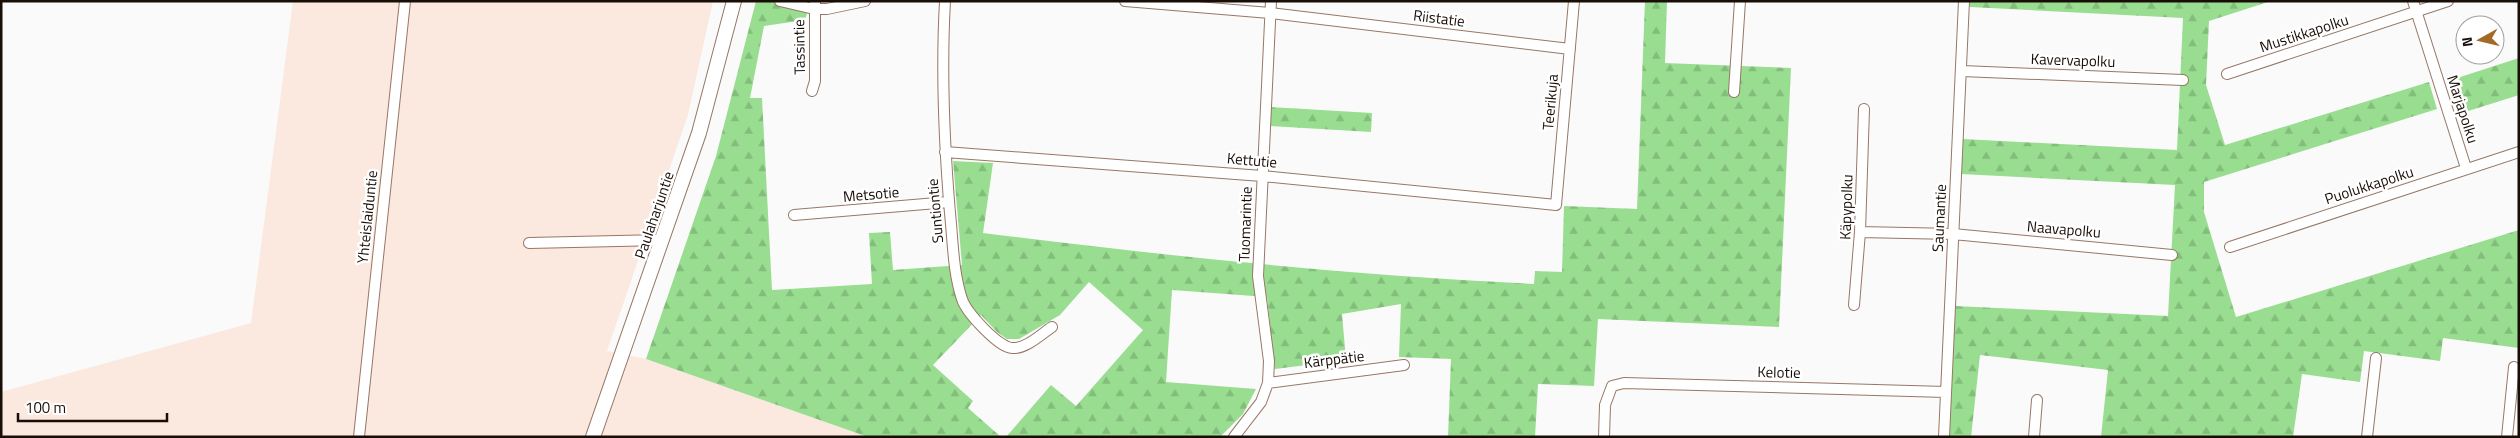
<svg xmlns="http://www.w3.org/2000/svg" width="2520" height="438" viewBox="0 0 2520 438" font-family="'Titillium Web',sans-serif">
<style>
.built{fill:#fbe9df}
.forest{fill:url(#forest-firs)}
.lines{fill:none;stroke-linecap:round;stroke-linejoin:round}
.street-casing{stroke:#977765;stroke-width:12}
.secondary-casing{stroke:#977765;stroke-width:16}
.street{stroke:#fff;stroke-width:10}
.secondary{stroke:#fff;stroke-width:14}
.labels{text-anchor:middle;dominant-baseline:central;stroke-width:5;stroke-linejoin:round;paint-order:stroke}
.street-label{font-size:15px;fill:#190d07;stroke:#fff}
</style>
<defs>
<pattern id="forest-firs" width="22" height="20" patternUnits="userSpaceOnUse" patternTransform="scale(1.25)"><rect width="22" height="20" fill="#99de90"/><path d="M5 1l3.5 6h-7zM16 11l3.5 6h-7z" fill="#83bd7b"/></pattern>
</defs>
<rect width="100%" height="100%" fill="#fafafa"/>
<path class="built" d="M293,1H713L688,115L607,351L646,359L868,437H1V392L251,323Z"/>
<path class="forest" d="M756,1H811L805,20L764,26L750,98H762L772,290L872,284L869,233L890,232L893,270L962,265L953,161L993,163L983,233C1166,256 1349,275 1534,284L1535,271L1562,272L1564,206L1637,209L1645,1H1667L1665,63L1791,68L1779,327L1598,319L1594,386L1538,384L1535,437H1448L1451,359L1399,357L1401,304L1342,314L1346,360L1275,369L1267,297L1172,290L1166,382L1256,389L1243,414L1220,437H1006L1051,385L1076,406L1143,330L1089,282L1060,315L1019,339H1007L997,332L981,315L933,365L973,401L968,408L1001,437H868L646,359L716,156Z
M1970,1H2271L2209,21L2206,85L2225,145L2429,82L2437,109L2204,182V212L2236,317L2519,230V348L2443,338L2440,361L2364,351L2360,382L2302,374L2293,437H2101L2108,370L1980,355L1971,437H1948L1955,306L2168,316L2175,185L1961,174L1963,139L2177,150L2183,18L1970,7Z
M2519,58V95L2462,113L2451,80Z
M1270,107L1372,113L1371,132L1269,126Z"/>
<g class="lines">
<defs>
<path id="street" d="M780,1L814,9H827L865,1
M945,1C941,72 944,142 950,213C953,242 953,272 962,299C966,312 999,348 1012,348C1026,349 1040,335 1052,327
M1125,1L1270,13L1570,49
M2413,1L2466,168
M1962,71L2183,80
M2227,74L2448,1
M812,91L815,81V1
M1734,92L1740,1
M945,152L1262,176L1556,205L1574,1
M794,215L949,202
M1860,232L1953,234L2172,255
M529,243L662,240
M2230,247L2519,152
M1854,305L1860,232L1864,109
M1268,383L1404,365
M359,437L405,1
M1234,437L1261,402L1268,383L1269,361L1258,276L1271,1
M1604,437L1605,405L1612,386L1624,383L1946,392
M1944,437L1964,1
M2034,437L2037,400
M2367,437L2376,358
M2507,437L2514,367"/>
<path id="secondary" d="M593,437L699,133L734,1"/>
</defs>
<use href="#street" class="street-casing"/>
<use href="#secondary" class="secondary-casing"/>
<use href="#street" class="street"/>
<use href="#secondary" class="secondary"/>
</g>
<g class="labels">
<g class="street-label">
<text transform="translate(1439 18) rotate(7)">Riistatie</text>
<text transform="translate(2304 33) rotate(-18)">Mustikkapolku</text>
<text transform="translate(799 47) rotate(-91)">Tassintie</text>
<text transform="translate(2073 60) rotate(2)">Kavervapolku</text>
<text transform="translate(1550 102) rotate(-85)">Teerikuja</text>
<text transform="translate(2463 109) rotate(72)">Marjapolku</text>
<text transform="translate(1252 160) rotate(5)">Kettutie</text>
<text transform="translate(2369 185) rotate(-18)">Puolukkapolku</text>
<text transform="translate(871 194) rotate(-5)">Metsotie</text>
<text transform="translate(1846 207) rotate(-88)">Käpypolku</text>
<text transform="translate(935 211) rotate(-95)">Suntiontie</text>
<text transform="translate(654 215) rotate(-71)">Paulaharjuntie</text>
<text transform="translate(367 217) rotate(-84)">Yhteislaiduntie</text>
<text transform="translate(1939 218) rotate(-87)">Saumantie</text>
<text transform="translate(1245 224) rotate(-88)">Tuomarintie</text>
<text transform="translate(2064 229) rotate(5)">Naavapolku</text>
<text transform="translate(1334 359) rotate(-7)">Kärppätie</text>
<text transform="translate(1779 372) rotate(1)">Kelotie</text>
</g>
</g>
<rect width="2520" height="438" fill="none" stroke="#190d07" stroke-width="5"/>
<g transform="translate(2480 40) rotate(262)"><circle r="24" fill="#ffffff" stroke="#a39e9c"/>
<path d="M0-4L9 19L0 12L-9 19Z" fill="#a26927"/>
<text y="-8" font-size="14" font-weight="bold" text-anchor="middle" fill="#190d07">N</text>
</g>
<path d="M18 413v8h149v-8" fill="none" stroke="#190d07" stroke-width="2.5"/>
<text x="25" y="413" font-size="15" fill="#190d07" stroke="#ffffff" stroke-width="4" paint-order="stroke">100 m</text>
</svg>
